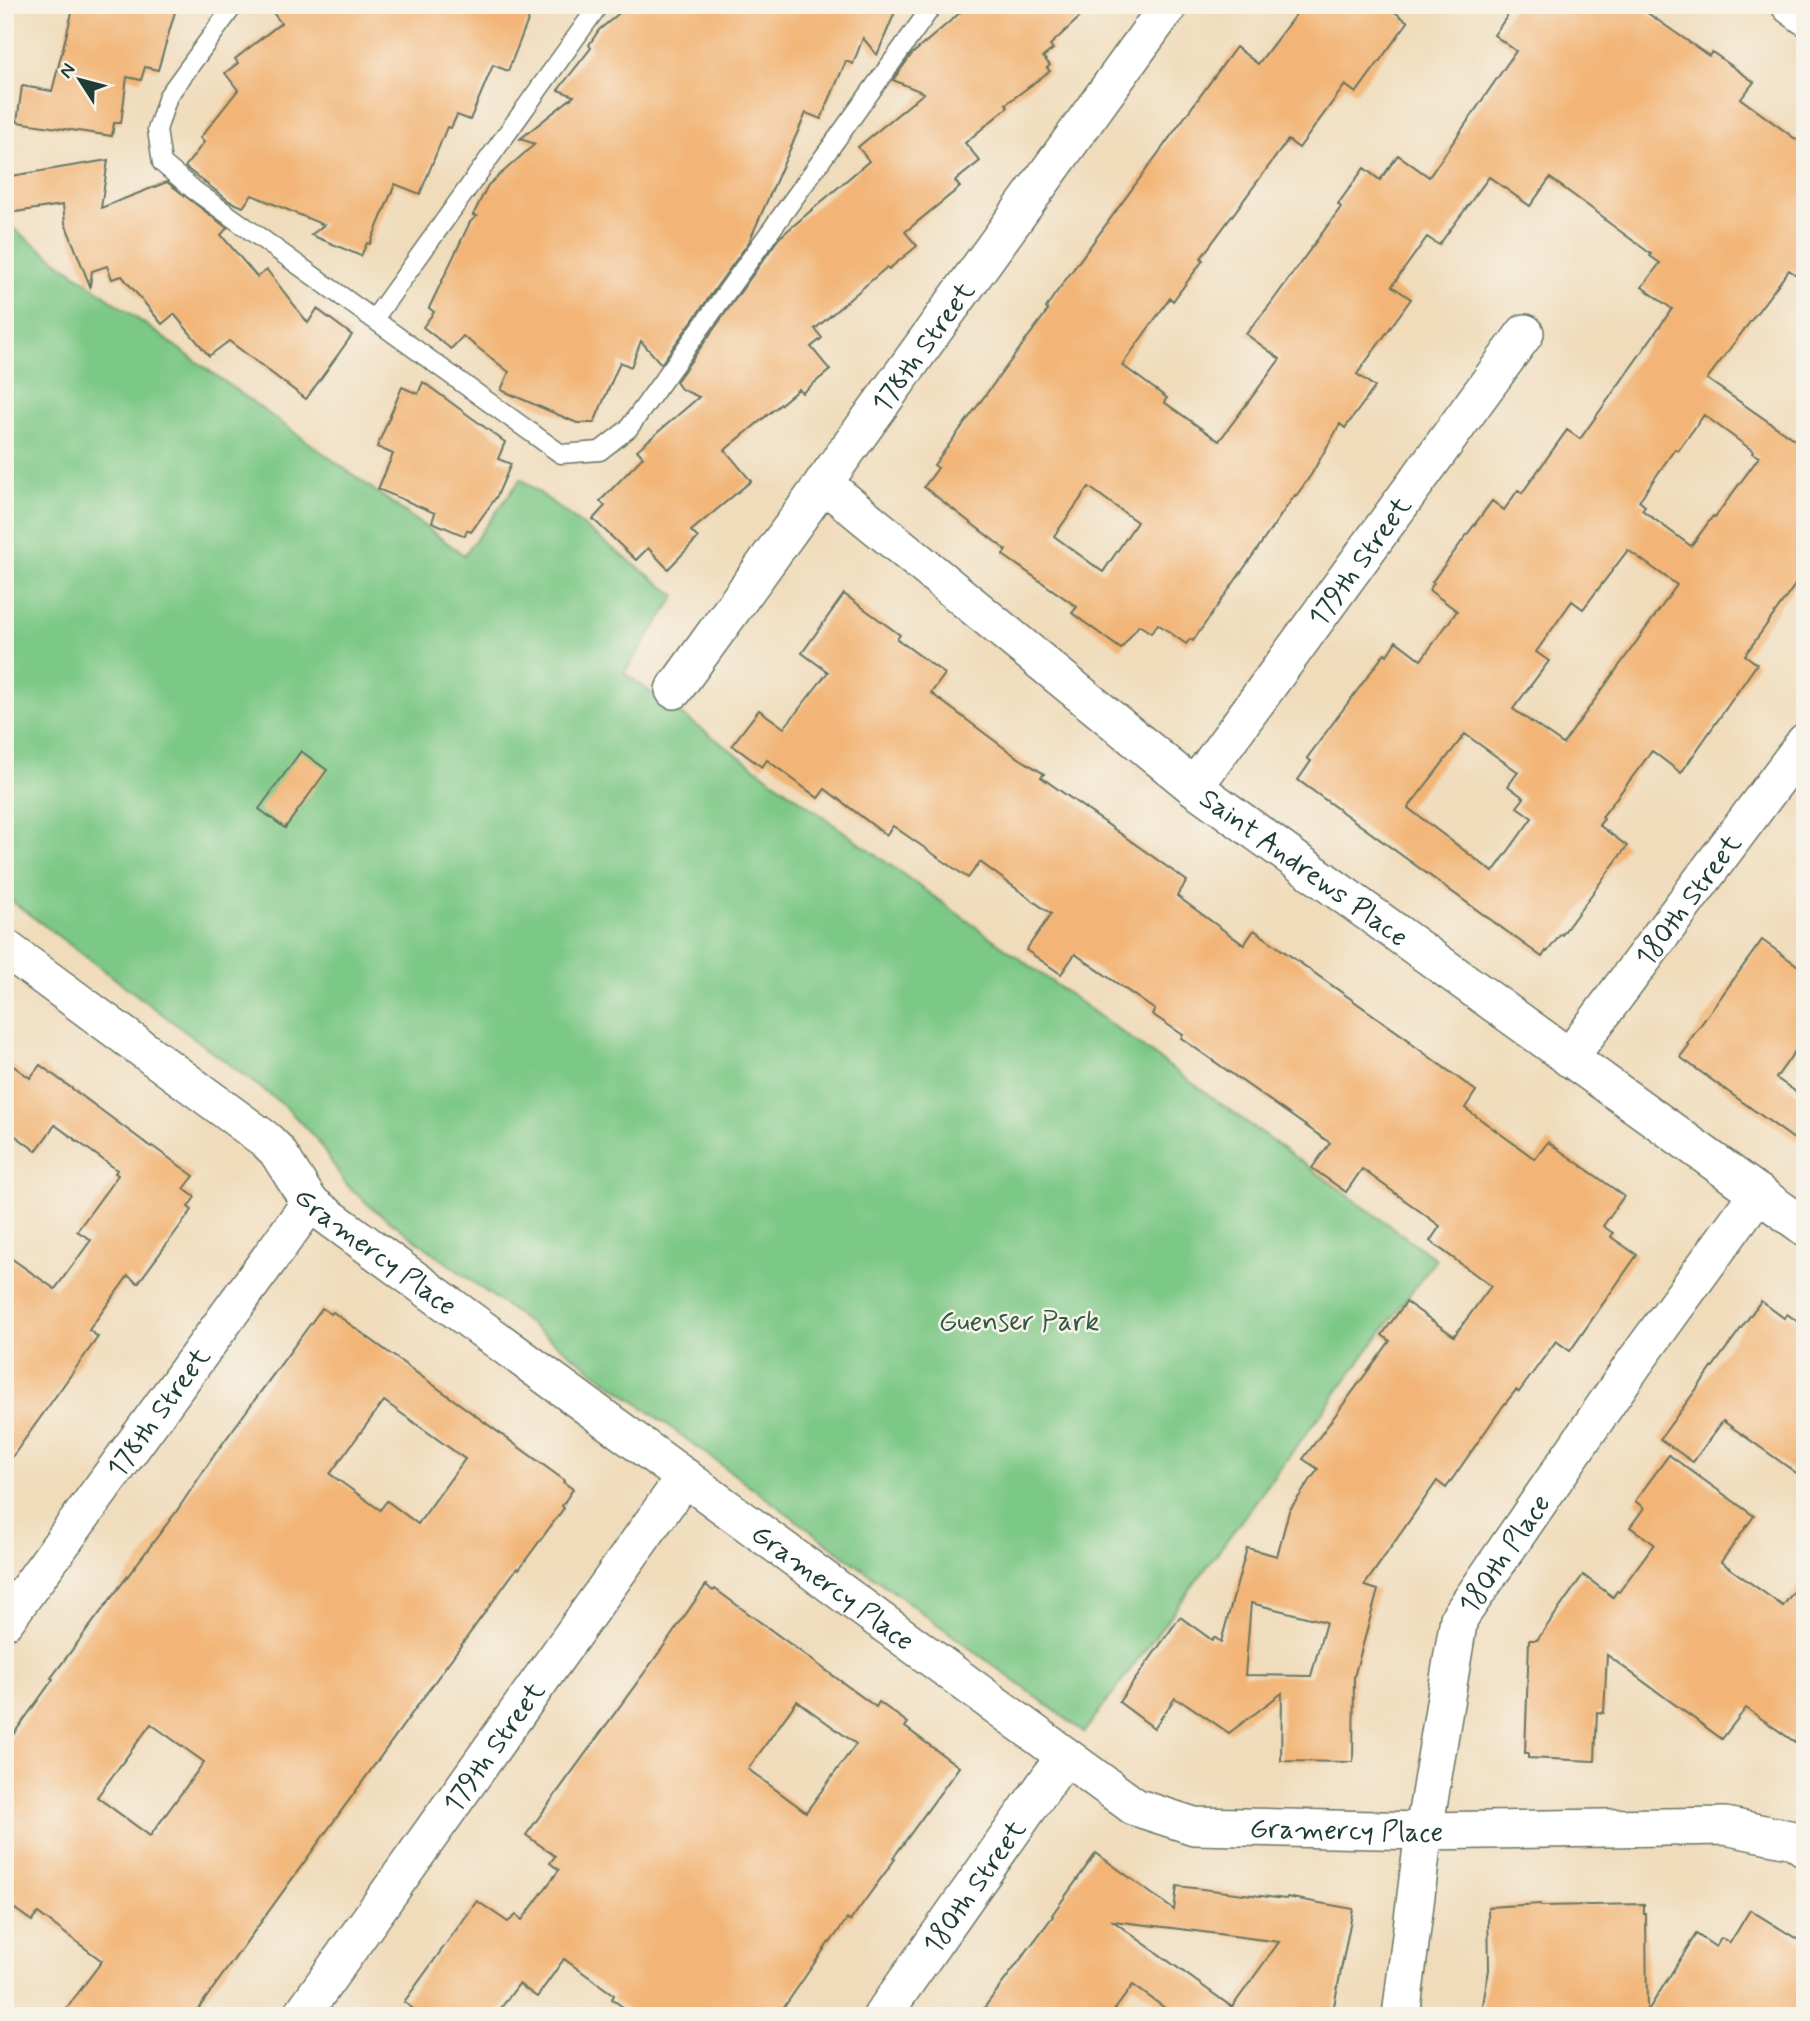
<svg xmlns="http://www.w3.org/2000/svg" width="1810" height="2021" viewBox="0 0 1810 2021" font-family="Mynerve,sans-serif">
  <style>
    .green { fill: #7cc886; stroke: #4e825d; stroke-width: 2 }
    .building { fill: #f2b577; fill-rule: evenodd }
    .lines { fill: none; stroke-linecap: round; stroke-linejoin: round }
    .service-casing { stroke: #687563; stroke-width: 21 }
    .minor-casing { stroke: #687563; stroke-width: 40 }
    .service { stroke: #fff; stroke-width: 18 }
    .minor { stroke: #fff; stroke-width: 37 }
    .labels { text-anchor: middle; stroke-width: 5; stroke-linejoin: round; paint-order: stroke }
    .street-label { font-size: 28px; fill: #1f3d34; stroke: #f7f3e8 }
    .park-label { font-size: 28px; fill: #325944; stroke: #f7f3e8 }
  </style>
  <rect width="100%" height="100%" fill="#f7f3e8"/>
  <filter id="ink" filterUnits="userSpaceOnUse"><feTurbulence type="fractalNoise" baseFrequency=".0143" numOctaves="2"/><feDisplacementMap in="SourceGraphic" scale="14" xChannelSelector="R" yChannelSelector="G"/><feConvolveMatrix kernelMatrix="1 2 1 2 8 2 1 2 1" color-interpolation-filters="sRGB"/></filter>
  <filter id="wash" filterUnits="userSpaceOnUse"><feTurbulence type="fractalNoise" baseFrequency=".00686" numOctaves="4" result="noise"/><feDisplacementMap in="SourceGraphic" scale="28" xChannelSelector="R" yChannelSelector="G"/><feGaussianBlur stdDeviation="1.57" result="paint"/><feColorMatrix in="noise" values="0 0 0 0 0 0 0 0 0 0 0 0 0 0 0 0 0 1.4 0 .05"/><feComposite in="paint" operator="in"/></filter>
  <g filter="url(#wash)">
    <rect width="100%" height="100%" fill="#f0dcbb"/>
    <path class="green" d="M5 223 464 555 521 479 676 596 624 673 1436 1259 1084 1732 371 1207 346 1184 317 1140 286 1107 5 896Z"/>
    <g id="blocks">
      <g class="building">
        <path d="M74 5H177L158 70 145 67 141 80 127 77 121 123H114L112 136 17 122 22 86 52 91Z"/>
        <path d="M267 5H534L508 71 493 65 470 120 457 115 451 128 447 127 420 194 395 184 370 244 367 243 361 256 311 235 324 225 252 195 243 207 229 201 185 167 204 142 200 138 238 90 225 73 238 63 235 59 281 23Z"/>
        <path d="M629 5H898L877 55 863 38 853 64 846 61 821 119 806 113 749 242 661 364 641 341 631 367 620 362 594 423H577L501 390 509 372 463 336 451 349 423 327 434 312 429 308 470 222 477 216 473 215 488 185 535 144 520 139 574 96 558 90 591 48 589 45 599 30Z"/>
        <path d="M969 5H1093L1050 45 1053 49 1043 57 1050 65 1047 68 1050 71 1006 104 1008 107 965 143 980 161 955 181 960 187 905 232 917 246 889 269 887 267 815 329 822 338 811 347 830 370 802 393 799 389 725 450 751 481 691 531 698 538 668 569 648 548 636 560 593 519 605 506 600 501 643 457 637 450 699 397 681 389 676 382 779 238 869 161 858 147 924 93 893 80 912 54Z"/>
        <path d="M1303 5H1385L1408 22 1356 93 1345 85 1299 148 1288 140 1201 258 1203 260 1173 301 1170 298 1122 365 1167 398 1164 402 1219 441 1280 359 1246 334 1269 306 1341 207 1338 204 1364 168 1380 180 1398 155 1429 177 1516 51 1494 35 1515 5H1636L1709 56 1712 52 1754 82 1741 99 1805 146V281L1789 270 1707 379 1805 447V571L1745 655 1757 664 1681 773 1652 751 1602 817 1604 819 1599 825 1627 846 1562 935 1561 934 1547 952 1546 951 1542 957 1298 780 1311 761 1307 758 1385 653 1387 655 1396 641 1421 660 1457 611 1429 590 1434 583 1432 582 1492 501 1504 510 1518 490 1522 493 1567 430 1580 439 1672 309 1642 287 1660 263 1650 256 1651 254 1605 220 1606 219 1550 178 1530 206 1489 177 1439 245 1427 237 1392 286 1411 299 1357 374 1375 387 1345 428 1340 424 1311 475 1296 496 1295 495 1193 641 1190 639 1186 644 1158 624 1151 633 1139 625 1121 649 1072 613 1077 607 1003 555 1006 550 924 487 938 468 934 465 1048 310 1046 308 1053 297 1236 47 1258 64ZM1704 415 1753 451 1752 453 1759 457 1715 517 1713 516 1691 546 1642 510 1645 506 1639 501 1675 449 1678 451ZM1089 487 1137 522 1103 572 1054 536ZM1628 550 1677 585 1563 744 1513 709 1549 661 1536 652 1572 601 1583 609ZM1465 734 1518 772 1508 786 1524 798 1517 807 1532 818 1493 872 1408 808Z"/>
        <path d="M108 160 101 208 167 182 227 228 221 235 257 277 267 270 308 323 317 309 352 335 306 399 229 341 209 356 174 314 162 324 122 276 112 279 107 266 92 271 90 286 65 223 63 205 8 213 5 193V177Z"/>
        <path d="M423 382 505 442 498 459 511 464 497 496 471 532 467 530 465 536 432 522 435 513 378 489 393 454 377 447 402 387 418 394Z"/>
        <path d="M844 594 900 635 897 639 945 674 931 693 1011 753 1044 774 1041 777 1187 881 1177 896 1244 945 1254 930 1410 1041 1409 1042 1476 1091 1465 1108 1535 1159 1548 1142 1624 1196 1603 1226 1613 1233 1611 1237 1637 1255 1570 1351 1556 1341 1519 1392 1516 1390 1503 1406 1446 1488 1437 1481 1364 1586 1378 1590 1354 1677 1353 1762 1281 1761 1282 1693 1229 1733 1185 1703 1181 1702 1175 1698 1154 1728 1119 1702 1180 1617 1212 1640 1214 1637 1221 1642 1247 1548 1277 1556 1289 1511 1318 1469 1303 1459 1390 1341 1382 1335 1406 1302 1454 1336 1491 1286 1430 1241 1440 1226 1362 1169 1346 1192 1312 1168 1330 1143 1181 1038 1183 1035 1152 1014 1155 1010 1075 954 1061 974 1026 950 1051 914 980 862 968 878 893 826 886 835 825 789 818 798 767 760 762 767 732 745 759 710 784 728 828 672 802 653ZM1251 1603 1326 1622 1311 1676 1245 1675Z"/>
        <path d="M301 751 327 770 285 828 259 809Z"/>
        <path d="M1762 940 1805 971V1037L1776 1078 1805 1098V1147L1680 1057 1689 1045 1687 1044Z"/>
        <path d="M5 1060 30 1078 40 1065 151 1147 152 1146 194 1176 184 1189 195 1197 188 1207 192 1210 138 1283 128 1276 89 1330 98 1337 5 1467V1254L55 1289 91 1240 77 1231 118 1175 115 1173 117 1170 55 1125 36 1151 5 1128Z"/>
        <path d="M1761 1301 1784 1318 1787 1314 1805 1327V1479L1723 1421 1693 1462 1660 1439Z"/>
        <path d="M322 1308 331 1314 333 1312 564 1480 563 1482 573 1489 562 1506 564 1508 519 1569 517 1568 193 2016H61L102 1961 38 1913 32 1921 5 1902V1746L53 1679 51 1678 176 1512 215 1454ZM384 1401 465 1459 418 1524 387 1501 380 1510 330 1474ZM151 1724 204 1762 150 1836 97 1797Z"/>
        <path d="M1669 1455 1754 1516 1721 1562 1783 1606 1805 1576V1749L1746 1708 1722 1739 1607 1655 1604 1713 1597 1712 1595 1761 1528 1758V1753H1525L1529 1640H1537L1583 1575 1613 1597 1617 1591 1619 1592 1654 1544 1630 1527 1644 1508 1635 1501Z"/>
        <path d="M706 1585 713 1591 715 1589 876 1707 879 1702 908 1723 905 1727 959 1767 893 1858 895 1859 850 1921 847 1919 830 1943 829 1942 778 2016H635L612 1999 614 1995 564 1959 537 1997 519 1984 495 2016H423L404 2002 477 1901 508 1922 516 1915 522 1920 559 1870 550 1863 555 1856 526 1835 666 1643ZM797 1701 856 1744 806 1812 748 1769Z"/>
        <path d="M1096 1853 1174 1910 1177 1886 1286 1899 1287 1897 1353 1909 1332 2016H1176L1133 1985 1110 2016H978L1053 1916 1052 1915ZM1113 1921 1172 1928 1279 1942 1232 2007Z"/>
        <path d="M1540 1904 1541 1906 1644 1904V1914H1646L1647 2012 1696 1934 1716 1947 1721 1938 1730 1943 1750 1910 1805 1944V2016H1481L1489 1970 1488 1907Z"/>
      </g>
    </g>
  </g>
  <g filter="url(#ink)">
    <use href="#blocks" fill-opacity="0" stroke="#687563" stroke-width="2"/>
    <g class="lines">
      <g class="service-casing">
        <g id="service">
          <path d="M234 5 168 96 157 130 162 163 194 190 561 454 600 451 628 429 933 5"/>
          <path d="M374 319 599 5"/>
        </g>
      </g>
      <g class="minor-casing">
        <g id="minor">
          <path d="M1790 5 1805 16"/>
          <path id="s1" d="M823 483 1194 787 1805 1227"/>
          <path id="s2" d="M674 690 1169 5"/>
          <path id="s3" d="M1194 787 1525 333"/>
          <path id="s4" d="M5 948 266 1140 277 1151 310 1203 1135 1807 1194 1826 1424 1831 1725 1826 1794 1840 1805 1848"/>
          <path id="s5" d="M1569 1058 1805 742"/>
          <path id="s6" d="M5 1621 310 1203"/>
          <path id="s7" d="M301 2016 685 1477"/>
          <path id="s8" d="M882 2016 1065 1756"/>
          <path id="s9" d="M1401 2016 1424 1831 1459 1618 1635 1362 1758 1193"/>
        </g>
      </g>
      <use href="#service" class="service"/>
      <use href="#minor" class="minor"/>
    </g>
  </g>
  <g class="labels">
    <g class="street-label">
      <text dy="10" stroke="none"><textPath href="#s2" startOffset="424">178th Street</textPath></text>
      <text dy="10" stroke="none"><textPath href="#s3" startOffset="280">179th Street</textPath></text>
      <text dy="10" stroke="none"><textPath href="#s1" startOffset="616">Saint Andrews Place</textPath></text>
      <text dy="10" stroke="none"><textPath href="#s5" startOffset="198">180th Street</textPath></text>
      <text dy="10" stroke="none"><textPath href="#s4" startOffset="483">Gramercy Place</textPath></text>
      <text dy="10" stroke="none"><textPath href="#s6" startOffset="259">178th Street</textPath></text>
      <text dy="10" stroke="none"><textPath href="#s9" startOffset="481">180th Place</textPath></text>
      <text dy="10" stroke="none"><textPath href="#s4" startOffset="1050">Gramercy Place</textPath></text>
      <text dy="10" stroke="none"><textPath href="#s7" startOffset="331">179th Street</textPath></text>
      <text dy="10" stroke="none"><textPath href="#s4" startOffset="1638">Gramercy Place</textPath></text>
      <text dy="10" stroke="none"><textPath href="#s8" startOffset="159">180th Street</textPath></text>
    </g>
    <g class="park-label">
      <text x="1019" y="1330">Guenser Park</text>
    </g>
  </g>
  <rect width="1810" height="2021" fill="none" stroke="#f7f3e8" stroke-width="28"/>
  <g transform="translate(80 80) rotate(306)" stroke="#f7f3e8" stroke-width="5" paint-order="stroke">
  <path d="M0-5L12 26L0 18L-12 26Z" fill="#1f3d34"/>
  <text y="-10" font-size="19" font-weight="bold" text-anchor="middle" fill="#1f3d34">N</text>
  </g>
</svg>
